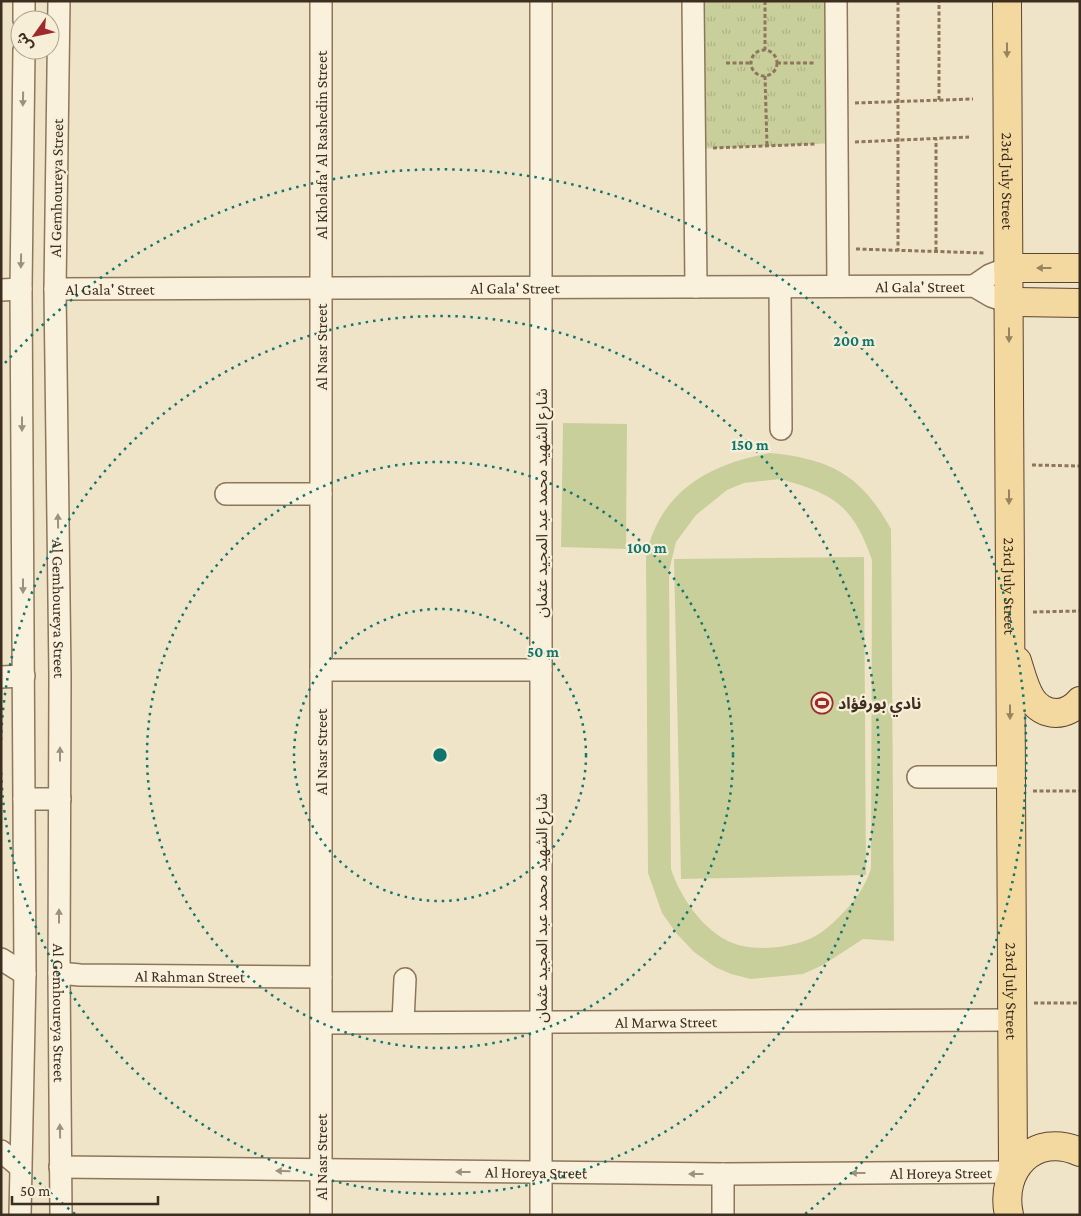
<svg xmlns="http://www.w3.org/2000/svg" width="1081" height="1216" viewBox="0 0 1081 1216" font-family="'Crimson Pro','Noto Sans Arabic',serif">
  <style>
    .grass { fill: url(#grass-tufts) }
    .pitch { fill: #c9cf9b; fill-rule: evenodd }
    .lines { fill: none; stroke-linecap: round; stroke-linejoin: round }
    .minor-casing { stroke: #8d765c; stroke-width: 24 }
    .major-casing { stroke: #5b4430; stroke-width: 30 }
    .path { stroke: #8d765c; stroke-width: 3; stroke-dasharray: 4 2.5; stroke-linecap: butt }
    .minor { stroke: #faf1dc; stroke-width: 21 }
    .major { stroke: #f3d9a0; stroke-width: 28 }
    .oneway { fill: #988460 }
    .oneway2 { fill: #9c907e }
    .ring { fill: none; stroke: #0f766e; stroke-width: 2.5; stroke-dasharray: 2.5 5 }
    .labels { text-anchor: middle; stroke-width: 4.5; stroke-linejoin: round; paint-order: stroke }
    .street-label { font-size: 16px; fill: #3d2e20; stroke: #f7eed8 }
    .poi-label { font-size: 16px; font-weight: bold; fill: #3d2e20; stroke: #f7eed8; text-anchor: start }
    .centre { fill: #0f766e; stroke: #f7eed8; stroke-width: 2.5 }
    .ring-label { font-size: 15px; text-anchor: middle; font-weight: bold; fill: #0f766e; stroke: #f7eed8; stroke-width: 4.5; stroke-linejoin: round; paint-order: stroke }
  </style>
  <defs>
    <pattern id="grass-tufts" width="24" height="20" patternUnits="userSpaceOnUse" patternTransform="scale(1.25)"><rect width="24" height="20" fill="#c9cf9b"/><path d="M3 7l-1-3M5 7V3M7 7l1-3M15 17l-1-3M17 17v-4M19 17l1-3" fill="none" stroke="#aeb285"/></pattern>
  </defs>
  <rect width="100%" height="100%" fill="#f0e4c8"/>
  <path class="grass" d="M693 1H836L837 143 695 149Z"/>
  <g class="pitch">
    <path d="M563 423 627 424 626 549 561 547Z"/>
    <path d="M770 453C831 459 861 475 891 529L894 941 863 939 823 965 803 974 751 979 731 974 715 967 694 952 677 934 662 913 648 873 646 556C660 491 709 464 770 453ZM780 479C834 494 853 505 872 560L871 868C866 886 854 902 841 915 831 925 820 935 807 940 784 949 748 952 726 940 700 926 680 896 671 869L669 571 676 542 696 515 727 490 744 483Z"/>
    <path d="M864 557 866 875 681 879 674 559Z"/>
  </g>
  <g class="lines">
    <g class="minor-casing">
      <g id="minor">
        <path id="s1" d="M59 1 55 289 60 676 59 973 61 1215"/>
        <path d="M321 1V1215"/>
        <path d="M541 1V1215"/>
        <path d="M693 1 696 287"/>
        <path d="M836 1 838 286"/>
        <path d="M24 20V1"/>
        <path d="M974 286 990 275 1008 268"/>
        <path d="M780 287 781 429"/>
        <path id="s2" d="M55 289 974 286 991 296 1009 302"/>
        <path d="M1 290 21 289"/>
        <path d="M226 494H321"/>
        <path d="M321 670H541"/>
        <path d="M1 677 24 676"/>
        <path d="M918 777H1010"/>
        <path d="M24 799H60"/>
        <path d="M1 959 25 974"/>
        <path id="s3" d="M59 973 80 975 321 977"/>
        <path d="M403 1022 405 979"/>
        <path id="s4" d="M321 1023 1011 1020"/>
        <path d="M1 1151 19 1166"/>
        <path id="s5" d="M60 1167 723 1174 1012 1172"/>
        <path d="M723 1174V1215"/>
        <path d="M20 1215 25 974 21 289 24 50"/>
      </g>
    </g>
    <g class="major-casing">
      <g id="major">
        <path id="s6" d="M1007 1 1013 1171"/>
        <path d="M1008 268H1080"/>
        <path d="M1009 302 1080 303"/>
        <path d="M1017 661C1024 683 1029 712 1056 713 1065 713 1074 708 1080 701"/>
        <path d="M1009 1215C999 1170 1034 1131 1080 1152"/>
      </g>
    </g>
    <g class="path">
      <path d="M765 1V50"/>
      <path d="M898 1V251"/>
      <circle cx="764" cy="63" r="13"/>
      <path d="M726 63H751"/>
      <path d="M777 63H816"/>
      <path d="M765 76 767 146"/>
      <path d="M939 100V1"/>
      <path d="M855 103 973 99"/>
      <path d="M855 142 969 137"/>
      <path d="M713 148 817 144"/>
      <path d="M856 249 985 253"/>
      <path d="M936 251V139"/>
      <path d="M1032 465 1080 466"/>
      <path d="M1033 612 1080 611"/>
      <path d="M1033 791H1080"/>
      <path d="M1034 1003H1080"/>
    </g>
    <use href="#minor" class="minor"/>
    <use href="#major" class="major"/>
  </g>
  <defs><path id="oneway-solid" d="M-6-.8H1V-3.2L6.5 0L1 3.2V.8H-6Z" transform="scale(1.25)"/></defs>
  <g class="oneway">
    <use href="#oneway-solid" transform="translate(1007 50) rotate(90)"/>
    <use href="#oneway-solid" transform="translate(1044 268) rotate(180)"/>
    <use href="#oneway-solid" transform="translate(1009 335) rotate(90)"/>
    <use href="#oneway-solid" transform="translate(1009 497) rotate(90)"/>
    <use href="#oneway-solid" transform="translate(1010 712) rotate(90)"/>
  </g>
  <g class="oneway2">
    <use href="#oneway-solid" transform="translate(23 99) rotate(91)"/>
    <use href="#oneway-solid" transform="translate(21 261) rotate(91)"/>
    <use href="#oneway-solid" transform="translate(22 424) rotate(90)"/>
    <use href="#oneway-solid" transform="translate(58 521) rotate(-91)"/>
    <use href="#oneway-solid" transform="translate(23 586) rotate(90)"/>
    <use href="#oneway-solid" transform="translate(60 754) rotate(-90)"/>
    <use href="#oneway-solid" transform="translate(59 916) rotate(-90)"/>
    <use href="#oneway-solid" transform="translate(60 1131) rotate(-91)"/>
    <use href="#oneway-solid" transform="translate(283 1171) rotate(-179)"/>
    <use href="#oneway-solid" transform="translate(463 1172) rotate(-180)"/>
    <use href="#oneway-solid" transform="translate(858 1173) rotate(180)"/>
    <use href="#oneway-solid" transform="translate(696 1174) rotate(-180)"/>
  </g>
  <g class="ring">
    <circle cx="440" cy="755" r="146"/>
    <circle cx="440" cy="755" r="293"/>
    <path d="M1 740A439 439 0 1 1 1 770"/>
    <path d="M75 1214A586 586 0 0 1 5 1147M5 363A586 586 0 1 1 805 1214"/>
  </g>
  <defs>
    <g id="stadium-ring" transform="scale(1.125)"><circle r="9.5" fill="#f7eed8" stroke="#9e2a2b" stroke-width="1.5"/><path d="M0-5a6.5 5 0 1 0 0 10a6.5 5 0 1 0 0-10ZM-3.5-1.8h7v3.6h-7Z" fill="#9e2a2b"/></g>
  </defs>
  <g fill-rule="evenodd">
    <use href="#stadium-ring" x="822" y="703"/>
  </g>
  <g class="labels">
    <g class="street-label">
      <text transform="translate(321 145) rotate(-90)" y="6">Al Kholafa' Al Rashedin Street</text>
      <text dy="6" stroke="none"><textPath href="#s6" startOffset="180">23rd July Street</textPath></text>
      <text transform="translate(56 188) rotate(-89)" y="6">Al Gemhoureya Street</text>
      <text dy="6" stroke="none"><textPath href="#s2" startOffset="865">Al Gala' Street</textPath></text>
      <text dy="6" stroke="none"><textPath href="#s2" startOffset="460">Al Gala' Street</textPath></text>
      <text dy="6" stroke="none"><textPath href="#s2" startOffset="55">Al Gala' Street</textPath></text>
      <text transform="translate(321 347) rotate(-90)" y="6">Al Nasr Street</text>
      <text transform="translate(541 503) rotate(-90)" y="6">شارع الشهيد محمد عبد المجيد عثمان</text>
      <text dy="6" stroke="none"><textPath href="#s6" startOffset="585">23rd July Street</textPath></text>
      <text dy="6" stroke="none"><textPath href="#s1" startOffset="608">Al Gemhoureya Street</textPath></text>
      <text transform="translate(321 752) rotate(-90)" y="6">Al Nasr Street</text>
      <text transform="translate(541 908) rotate(-90)" y="6">شارع الشهيد محمد عبد المجيد عثمان</text>
      <text dy="6" stroke="none"><textPath href="#s3" startOffset="131">Al Rahman Street</textPath></text>
      <text dy="6" stroke="none"><textPath href="#s6" startOffset="990">23rd July Street</textPath></text>
      <text dy="6" stroke="none"><textPath href="#s1" startOffset="1012">Al Gemhoureya Street</textPath></text>
      <text dy="6" stroke="none"><textPath href="#s4" startOffset="345">Al Marwa Street</textPath></text>
      <text transform="translate(321 1157) rotate(-90)" y="6">Al Nasr Street</text>
      <text dy="6" stroke="none"><textPath href="#s5" startOffset="476">Al Horeya Street</textPath></text>
      <text dy="6" stroke="none"><textPath href="#s5" startOffset="881">Al Horeya Street</textPath></text>
    </g>
    <g class="poi-label">
      <text x="838" y="709">نادي بورفؤاد</text>
    </g>
  </g>
  <circle cx="440" cy="755" r="8" class="centre"/>
  <g class="ring-label">
    <text x="854" y="346">200 m</text>
    <text x="750" y="450">150 m</text>
    <text x="647" y="553">100 m</text>
    <text x="543" y="657">50 m</text>
  </g>
  <rect width="1081" height="1216" fill="none" stroke="#3d2e20" stroke-width="5"/>
  <g transform="translate(35 35) rotate(237)"><circle r="24" fill="#f7eed8" stroke="#ada18e"/>
  <path d="M0-4L9 19L0 12L-9 19Z" fill="#9e2a2b"/>
  <text y="-8" font-size="14" font-weight="bold" text-anchor="middle" fill="#3d2e20">ش</text>
  </g>
  <path d="M12 1196v8h146v-8" fill="none" stroke="#3d2e20" stroke-width="2.5"/>
  <text x="20" y="1196" font-size="15" fill="#3d2e20" stroke="#f7eed8" stroke-width="4" paint-order="stroke">50 m</text>
</svg>
